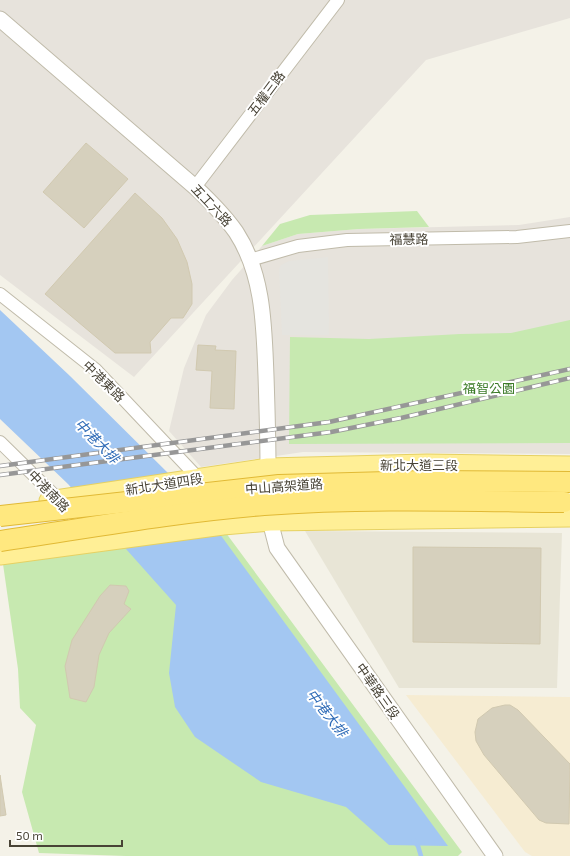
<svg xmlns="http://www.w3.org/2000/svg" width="570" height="856" viewBox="0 0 570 856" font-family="'Exo 2','Noto Sans TC',sans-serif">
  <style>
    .residential { fill: #e8e5d6 }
    .commercial { fill: #f6ecd2 }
    .industrial { fill: #e7e3dc }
    .green { fill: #c7e9b0 }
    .parking { fill: #e5e4df }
    .water { fill: #a3c7f2 }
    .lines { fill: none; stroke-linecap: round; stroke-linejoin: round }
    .stream { stroke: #a3c7f2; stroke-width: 4.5 }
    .building { fill: #d6d0bd; stroke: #d1c9b0 }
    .minor-casing { stroke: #c0bbaa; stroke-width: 14 }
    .tertiary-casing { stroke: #c0bbaa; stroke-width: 17 }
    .primary-casing { stroke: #e6d163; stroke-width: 21 }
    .minor { stroke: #fff; stroke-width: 12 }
    .tertiary { stroke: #fff; stroke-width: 15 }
    .primary { stroke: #ffef96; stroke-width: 19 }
    .rail-casing { stroke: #979797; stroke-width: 4.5 }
    .rail { stroke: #fff; stroke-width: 3; stroke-dasharray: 9; stroke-linecap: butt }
    .trunk-bridge-casing { stroke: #e1b935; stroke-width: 22; stroke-linecap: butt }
    .trunk-bridge { stroke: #ffe87f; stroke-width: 20 }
    .labels { text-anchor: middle; stroke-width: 4; stroke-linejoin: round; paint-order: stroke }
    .street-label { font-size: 13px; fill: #484336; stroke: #fff }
    .park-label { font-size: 13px; fill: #3c7b28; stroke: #fff }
    .water-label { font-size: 14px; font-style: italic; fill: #2c69b6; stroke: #fff }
  </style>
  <rect width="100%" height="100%" fill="#f4f2e8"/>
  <path class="residential" d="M305 531 562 533 557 688H399Z"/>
  <path class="commercial" d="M406 695 570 697V856H532L525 852Z"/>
  <g class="industrial">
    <path d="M0 0H570V18L426 60 134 377 0 275Z"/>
    <path d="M570 217V454L303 452 201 467 169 431 184 368 206 315 232 280 262 246 298 234 359 229 519 225Z"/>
  </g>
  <g class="green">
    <path d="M417 211 429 227 359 229 298 234 262 246 280 224 310 215Z"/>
    <path d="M570 320V443L289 444 290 337 369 339 460 334 511 333Z"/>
    <path d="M223 529 462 852 458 856H126L39 853 22 792 36 725 20 708 18 669 3 564Z"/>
  </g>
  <path class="parking" d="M328 257 329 335H282L279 269 281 265 289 261Z"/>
  <path class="water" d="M0 310 70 376 169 474 222 537 448 846 389 845 346 807 261 782 195 737 175 707 169 673 176 605 68 484 0 419Z"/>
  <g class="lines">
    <path class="stream" d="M414 841 418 846 421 856"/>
  </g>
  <g class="building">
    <path d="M86 143 128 179 84 228 43 192Z"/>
    <path d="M135 193 162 218 177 239 187 262 192 284V304L183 318H171L150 342 151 353H115L45 294Z"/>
    <path d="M198 345 216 346 215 350 236 351 234 409 210 408 212 371 196 370Z"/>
    <path d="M413 547 541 548 540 644 413 642Z"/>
    <path d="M110 585 126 586 129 591 124 604 131 609 109 633 99 655 94 687 86 702 70 698 65 666 72 640 100 596Z"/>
    <path d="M505 705H510L518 710 570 764 569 824 546 823 539 820 484 755 476 741 475 732 478 719 492 708Z"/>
    <path d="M0 775 6 815 0 816Z"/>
  </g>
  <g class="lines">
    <g class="minor-casing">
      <g id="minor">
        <path d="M195 187 338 0"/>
        <path d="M250 260 298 246 347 240 517 237 570 231"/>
        <path d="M0 294 96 370 199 479"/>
        <path d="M0 442 59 500 85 530"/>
      </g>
    </g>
    <g class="tertiary-casing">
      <g id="tertiary">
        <path d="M0 19 195 187C210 201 224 215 236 232 264 275 264 327 266 376 267 407 268 437 268 468"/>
        <path d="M270 521 277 548 495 856"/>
      </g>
    </g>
    <g class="primary-casing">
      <g id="primary">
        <path d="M49 501 268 468 427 464 570 466"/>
        <path d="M0 555 223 525 270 521 570 517"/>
      </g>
    </g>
    <use href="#minor" class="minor"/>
    <use href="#tertiary" class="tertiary"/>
    <use href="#primary" class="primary"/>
    <g class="rail-casing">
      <g id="rail">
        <path d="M0 466 329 422 570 369"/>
        <path d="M0 475 331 432 401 418 570 378"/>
      </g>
    </g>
    <use href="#rail" class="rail"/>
    <g class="trunk-bridge-casing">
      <g id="trunk-bridge">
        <path d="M0 516 279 485 424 481 570 482"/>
        <path d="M0 541C88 528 176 512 264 505 364 498 464 501 564 502"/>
      </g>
    </g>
    <use href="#trunk-bridge" class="trunk-bridge"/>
  </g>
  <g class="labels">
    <g class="street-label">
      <text transform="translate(266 93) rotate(-53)" y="5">五權三路</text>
      <text transform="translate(212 205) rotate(47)" y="5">五工六路</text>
      <text transform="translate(409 239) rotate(-1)" y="5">福慧路</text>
      <text transform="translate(104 381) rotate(44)" y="5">中港東路</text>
      <text x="419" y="470">新北大道三段</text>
      <text transform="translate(164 484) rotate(-9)" y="5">新北大道四段</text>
      <text transform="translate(284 486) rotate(-4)" y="5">中山高架道路</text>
      <text transform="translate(49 491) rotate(46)" y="5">中港南路</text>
      <text transform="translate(378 691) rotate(55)" y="5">中華路三段</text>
    </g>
    <g class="park-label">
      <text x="489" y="393">福智公園</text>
    </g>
    <g class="water-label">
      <text transform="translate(97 441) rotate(45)" y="5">中港大排</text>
      <text transform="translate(327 713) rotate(52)" y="5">中港大排</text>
    </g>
  </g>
  <path d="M10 840v6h112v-6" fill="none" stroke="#484336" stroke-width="2"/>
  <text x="16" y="840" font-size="12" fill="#484336" stroke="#ffffff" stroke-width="3" paint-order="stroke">50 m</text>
</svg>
